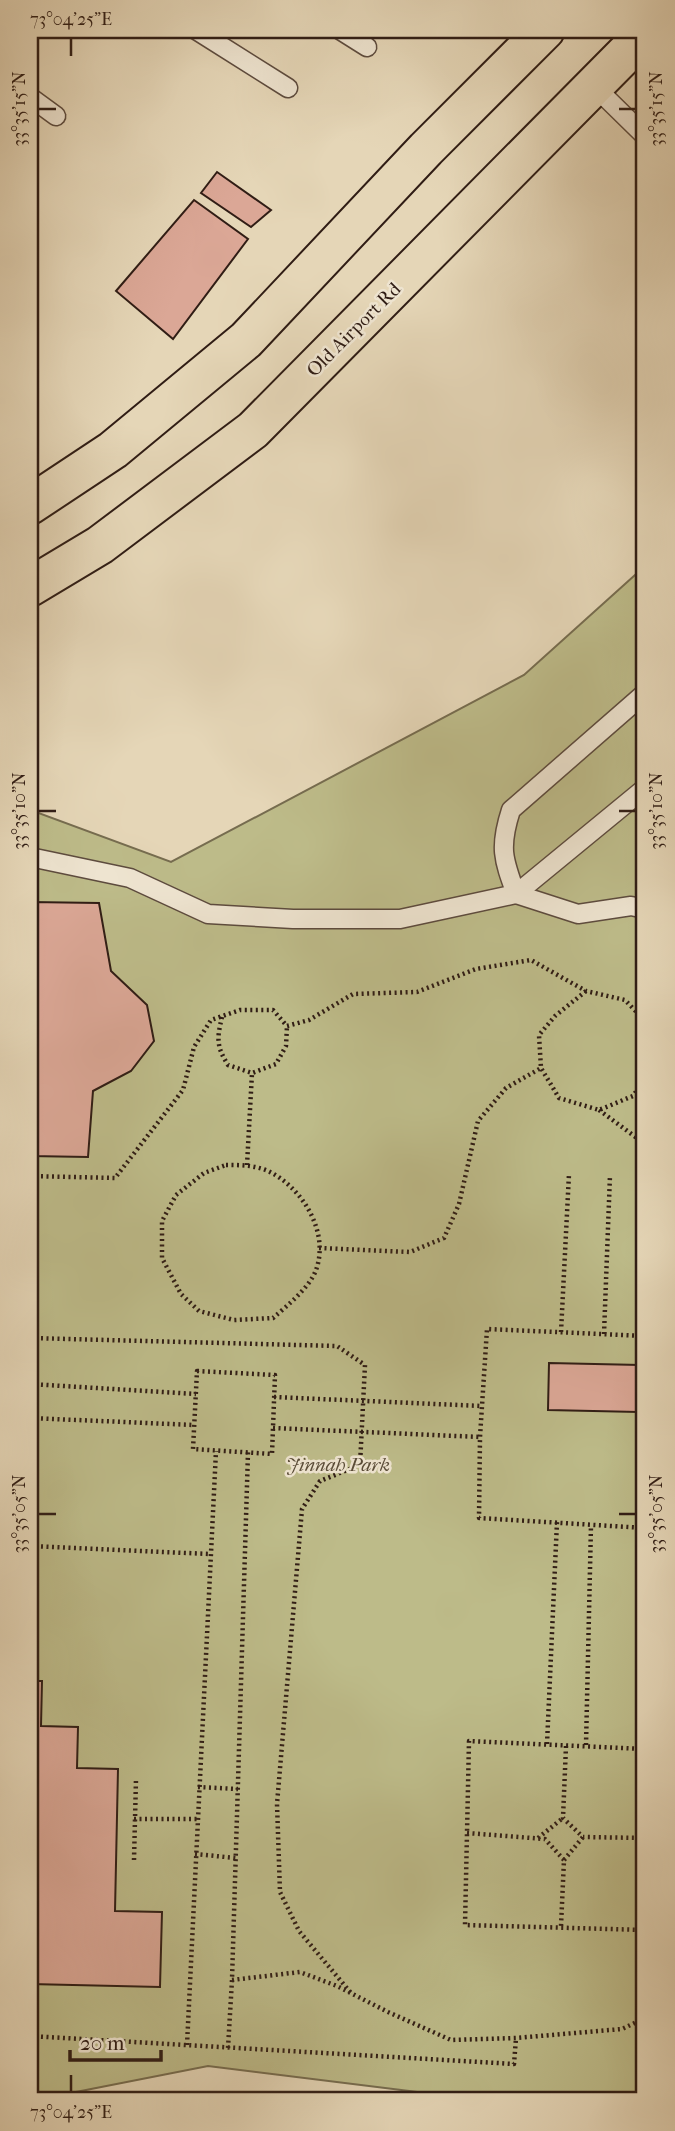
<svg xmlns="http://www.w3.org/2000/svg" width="675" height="2131" viewBox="0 0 675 2131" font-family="'IM FELL French Canon',serif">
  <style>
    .green { fill: #bdbb89; stroke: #766c4f; stroke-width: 2 }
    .building { fill: #dba796; stroke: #301d15; stroke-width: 2 }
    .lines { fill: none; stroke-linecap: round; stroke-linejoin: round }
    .service-casing { stroke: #5d4b3e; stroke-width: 21 }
    .primary-casing { stroke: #301d15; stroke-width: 42 }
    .path { stroke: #301d15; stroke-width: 4.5; stroke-dasharray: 2 3.5; stroke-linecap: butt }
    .service { stroke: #eee4d0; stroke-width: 18 }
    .primary { stroke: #e5d6b7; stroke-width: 38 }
    .ticks { fill: none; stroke: #301d15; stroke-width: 2.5 }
    .labels { text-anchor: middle; stroke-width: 5; stroke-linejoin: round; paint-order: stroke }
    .street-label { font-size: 19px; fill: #301d15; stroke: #eee4d0 }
    .park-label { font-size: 19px; font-style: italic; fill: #5a4c38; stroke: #eee4d0 }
    .neatline { fill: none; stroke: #301d15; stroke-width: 2.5 }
    .ticks-label { font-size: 18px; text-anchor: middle; fill: #301d15 }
  </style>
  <rect width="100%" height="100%" fill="#e5d6b7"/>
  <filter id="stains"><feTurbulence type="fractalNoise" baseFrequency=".00286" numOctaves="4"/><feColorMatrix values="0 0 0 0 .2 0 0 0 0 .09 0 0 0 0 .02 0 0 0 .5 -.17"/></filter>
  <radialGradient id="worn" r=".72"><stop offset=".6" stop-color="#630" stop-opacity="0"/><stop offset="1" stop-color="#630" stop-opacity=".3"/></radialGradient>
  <path class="green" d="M645 566V2101H490L208 2066 30 2101V805L33 811 171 862 524 675Z"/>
  <g class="building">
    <path d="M217 172 271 210 251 227 201 193Z"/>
    <path d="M194 200 248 239 173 339 116 291Z"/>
    <path d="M30 902 99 903 111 971 147 1005 154 1041 131 1071 93 1091 88 1157 30 1156Z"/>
    <path d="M549 1363 640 1365 638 1412 548 1410Z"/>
    <path d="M30 1681H42L41 1726 78 1727 77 1768 118 1769 115 1911 162 1912 160 1987 30 1984Z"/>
  </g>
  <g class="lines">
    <g class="service-casing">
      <g id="service">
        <path d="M196 30 288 88"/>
        <path d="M340 30 367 47"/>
        <path d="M594 86 645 136"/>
        <path d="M30 97 56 116"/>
        <path d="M30 857 130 878 208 914 293 919H400L516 894 645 788"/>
        <path d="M516 894C503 859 499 847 511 810L645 693"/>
        <path d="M516 894 578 914 631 906 645 909"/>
      </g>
    </g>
    <g class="primary-casing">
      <g id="primary">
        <path d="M30 505 113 450 246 340 426 149 545 30"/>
        <path d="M30 587 100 545 253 430 645 34"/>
      </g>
    </g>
    <g class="path">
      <path d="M586 991 555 1016 539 1035 541 1068 559 1098 599 1110 633 1096 645 1078"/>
      <path d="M222 1017C217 1038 216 1046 228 1065L252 1073 276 1064 286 1046 287 1026"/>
      <path d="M599 1110 645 1144"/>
      <path d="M226 1165C240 1165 254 1165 268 1171 302 1187 330 1232 316 1270 310 1287 287 1306 273 1318L234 1320 199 1311 181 1294 162 1258V1221L176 1195 204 1173Z"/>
      <path d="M247 1165 252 1073"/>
      <path d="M30 1176 115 1178 183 1090 194 1047 211 1020 240 1010H273L287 1026 309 1020 353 994 417 992 476 969 531 960 586 991 625 1000 645 1021"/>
      <path d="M319 1248 410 1252 444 1238 459 1204 478 1121 506 1088 541 1068"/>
      <path d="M561 1332 569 1174"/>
      <path d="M604 1334 610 1175"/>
      <path d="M645 1336 487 1329 480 1437 479 1518 645 1528"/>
      <path d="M30 1338 337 1346 365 1365 360 1465 320 1481 302 1509 277 1804 280 1892 299 1931 351 1993"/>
      <path d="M197 1371 275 1375 272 1454 193 1449Z"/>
      <path d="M30 1384 196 1394"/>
      <path d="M274 1397 482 1406"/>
      <path d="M30 1418 194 1425"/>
      <path d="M273 1428 480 1437"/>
      <path d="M30 1546 209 1554"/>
      <path d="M547 1744 557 1522"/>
      <path d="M586 1745 591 1525"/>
      <path d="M566 1746 563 1818 583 1837 645 1838"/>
      <path d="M645 1749 469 1741 465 1925 645 1930"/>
      <path d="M198 1787 238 1789"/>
      <path d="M134 1819H197"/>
      <path d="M467 1833 545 1839 564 1860 561 1926"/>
      <path d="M538 1838 563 1818"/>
      <path d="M195 1854 236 1858"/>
      <path d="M134 1860 136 1779"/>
      <path d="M564 1860 583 1837"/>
      <path d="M232 1980 300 1972 337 1986 388 2012 451 2040 516 2038 622 2029 645 2018"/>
      <path d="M30 2036 514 2064 516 2038"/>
      <path d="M187 2045 216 1451"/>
      <path d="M228 2048 232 1980 248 1452"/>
    </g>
    <use href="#service" class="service"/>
    <use href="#primary" class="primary"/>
  </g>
  <path class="ticks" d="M71 38V56M38 109H56M619 109H636M38 811H56M619 811H636M38 1514H56M619 1514H636M71 2075V2092"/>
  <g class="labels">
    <g class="street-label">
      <text transform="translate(353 329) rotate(-45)" y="7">Old Airport Rd</text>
    </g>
    <g class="park-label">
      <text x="338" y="1471">Jinnah Park</text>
    </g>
  </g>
  <rect width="675" height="2131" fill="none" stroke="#e5d6b7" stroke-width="77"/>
  <path d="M70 2050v10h91v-10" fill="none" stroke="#301d15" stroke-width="3.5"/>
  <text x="80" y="2050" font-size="21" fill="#301d15" stroke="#eee4d0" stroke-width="5" paint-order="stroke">20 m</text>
  <rect x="38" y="38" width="598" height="2054" class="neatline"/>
  <g class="ticks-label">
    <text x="71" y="25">73°04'25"E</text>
    <text transform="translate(19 109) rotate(-90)" y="6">33°35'15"N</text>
    <text transform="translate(656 109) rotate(-90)" y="6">33°35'15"N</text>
    <text transform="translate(19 811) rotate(-90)" y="6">33°35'10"N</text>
    <text transform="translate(656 811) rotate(-90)" y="6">33°35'10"N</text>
    <text transform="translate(19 1514) rotate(-90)" y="6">33°35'05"N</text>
    <text transform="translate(656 1514) rotate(-90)" y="6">33°35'05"N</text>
    <text x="71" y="2118">73°04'25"E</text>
  </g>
  <rect width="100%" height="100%" filter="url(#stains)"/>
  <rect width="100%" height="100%" fill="url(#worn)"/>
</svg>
